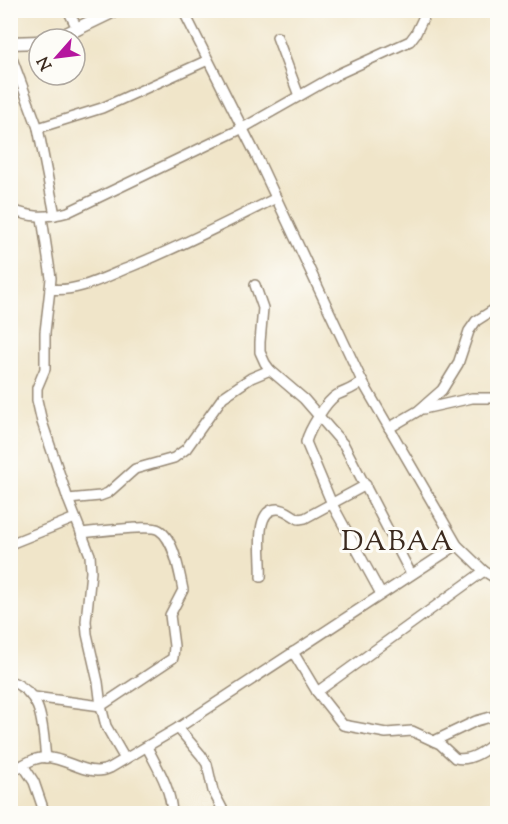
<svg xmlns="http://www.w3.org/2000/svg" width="508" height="824" viewBox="0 0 508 824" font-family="'Sorts Mill Goudy',serif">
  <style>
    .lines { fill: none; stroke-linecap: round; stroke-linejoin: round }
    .minor-casing { stroke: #968874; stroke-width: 12 }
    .tertiary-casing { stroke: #968874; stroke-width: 15 }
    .minor { stroke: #fff; stroke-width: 9 }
    .tertiary { stroke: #fff; stroke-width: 12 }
    .labels { text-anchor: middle; stroke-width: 6; stroke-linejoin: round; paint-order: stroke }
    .quarter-label { font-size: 28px; letter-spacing: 1.5px; fill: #3b2a1e; stroke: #fdfcf7 }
  </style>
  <rect width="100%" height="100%" fill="#fdfcf7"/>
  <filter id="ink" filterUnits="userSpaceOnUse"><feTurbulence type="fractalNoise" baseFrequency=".0167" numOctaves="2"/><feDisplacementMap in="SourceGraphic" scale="12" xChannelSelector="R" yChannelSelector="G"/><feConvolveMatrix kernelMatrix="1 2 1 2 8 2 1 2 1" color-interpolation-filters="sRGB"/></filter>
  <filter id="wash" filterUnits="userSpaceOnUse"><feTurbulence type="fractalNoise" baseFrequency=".008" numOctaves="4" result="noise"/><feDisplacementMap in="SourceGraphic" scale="24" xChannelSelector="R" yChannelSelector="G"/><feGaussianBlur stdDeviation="1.35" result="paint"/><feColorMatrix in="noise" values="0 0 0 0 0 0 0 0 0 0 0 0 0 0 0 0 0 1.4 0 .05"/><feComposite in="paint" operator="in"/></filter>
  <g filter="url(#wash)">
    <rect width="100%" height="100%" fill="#f0e5c9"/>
  </g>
  <g filter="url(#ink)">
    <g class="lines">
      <g class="minor-casing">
        <g id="minor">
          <path d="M68 10 78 30"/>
          <path d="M183 10 256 155 362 381 457 545 484 571 498 580"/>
          <path d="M277 37 299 96"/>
          <path d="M10 53 38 128 55 215"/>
          <path d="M38 128 102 108 208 60"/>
          <path d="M10 209C31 218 46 218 68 212L243 128 338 74 410 41 416 33 427 10"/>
          <path d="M42 218 51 278 50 289C77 293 105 277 130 267 180 247 228 222 276 198"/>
          <path d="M255 285 263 308 260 342V352L265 363 270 370 304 399 344 445 411 574"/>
          <path d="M50 289 45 332V369L37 388V400L42 422 68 499 90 555 91 572 86 621 87 634 98 682 101 706 106 726 125 759"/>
          <path d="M362 381C354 389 347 390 337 395 326 401 309 430 306 442L332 504 381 594"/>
          <path d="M423 409 472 398H498"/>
          <path d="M389 428 418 411 442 390 458 364 469 331 476 321 498 307"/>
          <path d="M68 499 100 496 108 493 135 469 174 458 186 449 223 397 251 378 270 370"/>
          <path d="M10 544 75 518"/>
          <path d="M261 577C263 560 252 508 278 509 286 509 292 516 299 519L305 518 366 485"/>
          <path d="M293 652 317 692 484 571"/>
          <path d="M10 681C45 694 42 727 46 758"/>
          <path d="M317 692 343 725 386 733 412 731 440 744 455 758C471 762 486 750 498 740"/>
          <path d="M34 697 101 706 173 658 174 646 170 615 183 590C180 574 174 539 159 530 150 524 95 532 81 533"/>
          <path d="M178 728 201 755 207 764 213 791 225 814"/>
          <path d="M434 741 476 721 498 715"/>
          <path d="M147 747C158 769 171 788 172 814"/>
          <path d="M23 765 34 782 45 814"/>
          <path d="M10 772C19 768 27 761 36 759 62 751 85 780 110 768L178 728 457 545"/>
        </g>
      </g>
      <g class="tertiary-casing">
        <g id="tertiary">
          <path d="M56 39 116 10"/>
          <path d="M10 43 39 42"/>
        </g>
      </g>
      <use href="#minor" class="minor"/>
      <use href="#tertiary" class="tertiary"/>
    </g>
  </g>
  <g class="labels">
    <g class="quarter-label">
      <text x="398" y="550">DABAA</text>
    </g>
  </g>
  <rect width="508" height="824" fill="none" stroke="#fdfcf7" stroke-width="36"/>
  <g transform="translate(57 57) rotate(242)"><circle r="28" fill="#fdfcf7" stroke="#afa8a0" stroke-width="1.5"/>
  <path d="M0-4.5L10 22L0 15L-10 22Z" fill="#b5179e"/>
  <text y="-9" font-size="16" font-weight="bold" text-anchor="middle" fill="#3b2a1e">N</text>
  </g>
</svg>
